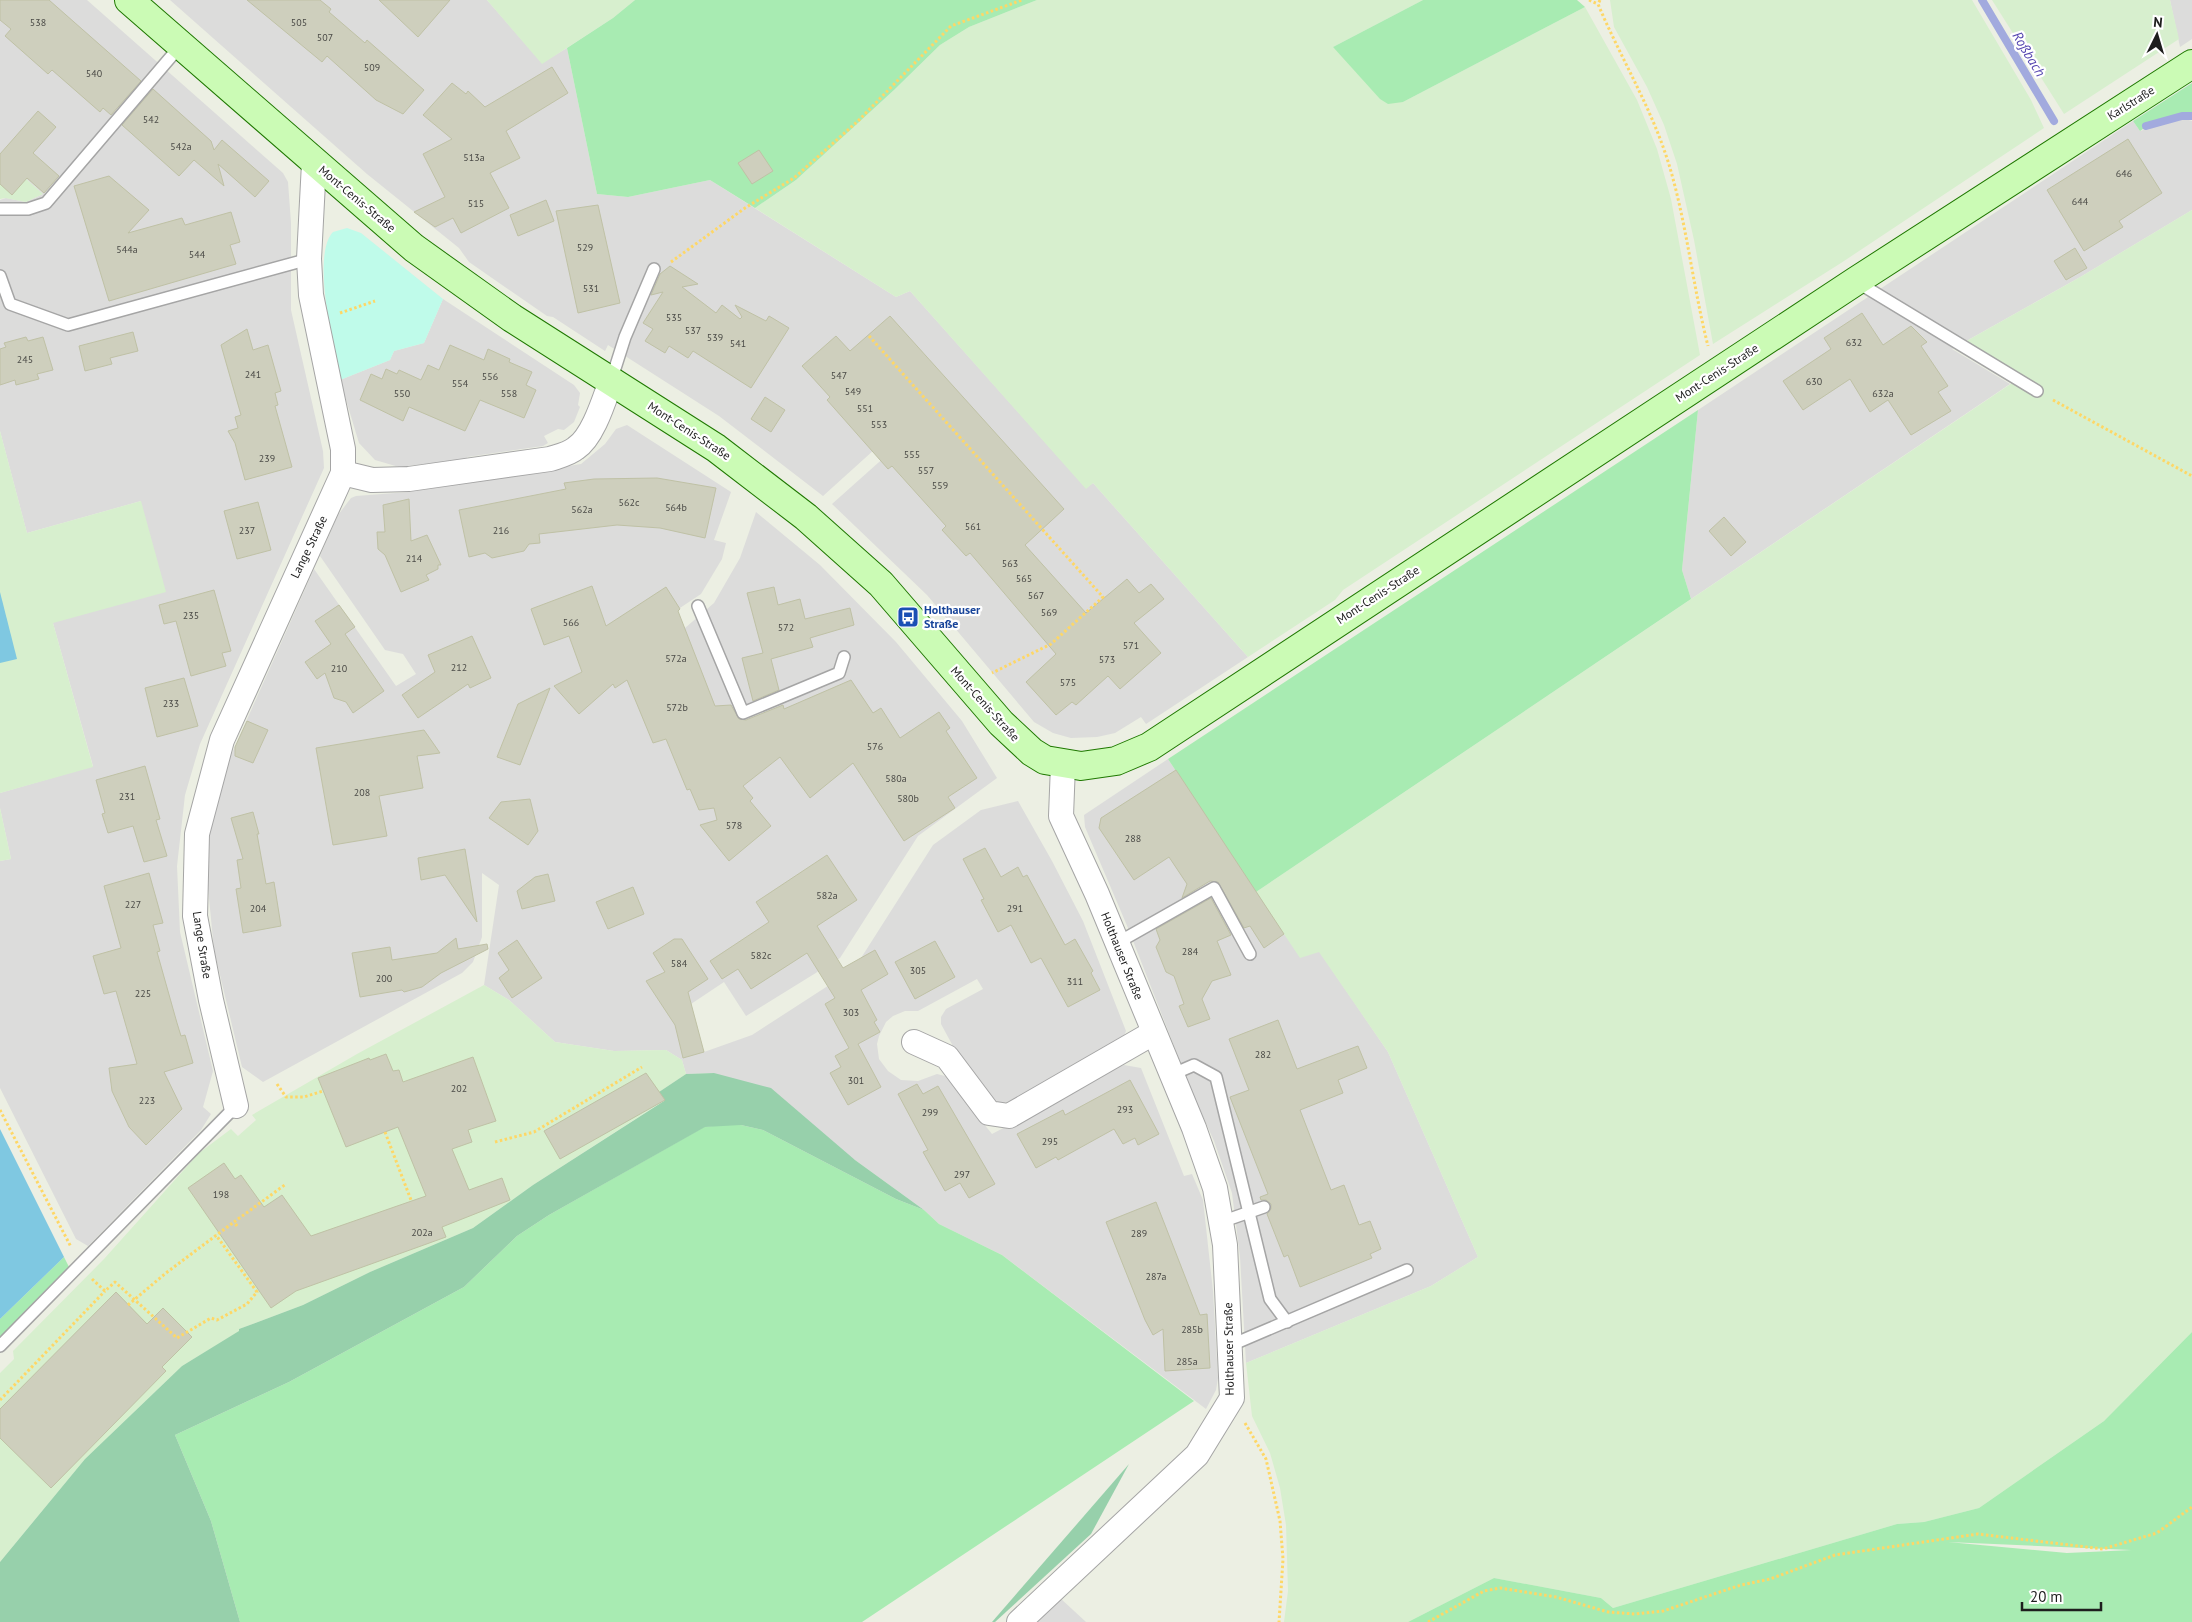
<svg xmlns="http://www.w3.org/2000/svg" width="2192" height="1622" viewBox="0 0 2192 1622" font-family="'PT Sans',sans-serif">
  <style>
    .residential { fill: #dcdcdb }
    .farmland { fill: #d7efce }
    .grass { fill: #a8ebb2; fill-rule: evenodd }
    .forest { fill: #97d0ab }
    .park { fill: #bffbea }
    .pitch { fill: #7fc8e1 }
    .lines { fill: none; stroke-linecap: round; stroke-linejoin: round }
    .stream { stroke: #a2aade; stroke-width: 8 }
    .building { fill: #cecfbd; stroke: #bfc1a5 }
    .service-casing { stroke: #a5a5a5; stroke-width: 14 }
    .minor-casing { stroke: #a5a5a5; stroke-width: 26 }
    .secondary-casing { stroke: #1f7801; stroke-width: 30 }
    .path { stroke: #fed766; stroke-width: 3; stroke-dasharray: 2.5 2.5; stroke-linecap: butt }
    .service { stroke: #fff; stroke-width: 11 }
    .minor { stroke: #fff; stroke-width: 24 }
    .secondary { stroke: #cbfbb5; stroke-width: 28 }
    .labels { text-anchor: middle; stroke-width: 4.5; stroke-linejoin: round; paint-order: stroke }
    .number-label { font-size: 10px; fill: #4a4a46 }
    .street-label { font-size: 12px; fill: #1e1e1e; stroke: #fff }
    .transit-label { font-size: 12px; font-weight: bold; fill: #164399; stroke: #fff; text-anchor: start }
    .water-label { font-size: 14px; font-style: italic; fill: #5647b0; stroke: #fff }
  </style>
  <rect width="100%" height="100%" fill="#ecefe3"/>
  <g class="residential">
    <path d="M0 0H87L283 173 288 182 291 223V310L323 451 324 468 200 744 185 795 177 866 180 932 213 1071 203 1107 211 1114 201 1130 88 1246 76 1239 0 1088V861L11 859 0 808V793L93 766 53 623 141 501 27 533 0 431V200L6 198 26 202 43 194 0 156Z"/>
    <path d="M170 0H487L542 63 567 48 597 194 628 197 710 180 896 297 910 291 1086 488 1093 483 1248 657 1146 724 1141 717 1115 733 1097 737 1071 738 1053 733 1034 722 927 595 832 504 934 413 926 403 823 496 719 416 608 345 605 351 553 317 547 316 469 262 459 248 367 174Z"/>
    <path d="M2170 0H2192V39L2180 47Z"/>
    <path d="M2182 118 2192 121V210L2082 276 1952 349 2010 384 1691 599 1682 570 1698 410 2133 121 2140 131Z"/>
    <path d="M443 299 574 385 580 393 578 405 580 407 574 422 564 430 558 429 544 436 548 443 543 446 467 457 466 460 416 465 399 467 375 460 359 443 340 380 390 360 394 351 424 343Z"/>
    <path d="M627 425 731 492 714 540 726 543 722 559 701 594 588 669 562 682 649 641 685 628 714 603 740 558 756 512 820 565 896 642 962 721 997 778 918 836 840 958 746 1016 724 982 691 1004 704 1052 752 1035 854 969 933 845 981 810 1018 801 1052 861 1083 921 1126 1031 1124 1036 1115 1045 1010 1102 1002 1103 994 1101 967 1072 941 1024V1017L946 1009 983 989 977 979 918 1011H905L893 1016 886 1022 879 1036 877 1044 879 1059 888 1071 901 1080 918 1081 937 1074 945 1076 992 1134 1116 1068 1124 1065 1141 1068 1184 1176 1192 1174 1203 1200 1213 1291 1218 1378 1216 1390 1206 1409 1002 1255 939 1224 924 1210 855 1160 714 1073 686 1074 682 1060 666 1050 614 1051 555 1042 509 1000 484 985 499 885 482 873V937L473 962 462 973 263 1082 242 1067 214 950 208 888V838L220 780 314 569 396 686 416 674 403 654 385 650 320 556 338 515 351 498 356 496 408 492 581 464 605 444 616 429Z"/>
    <path d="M1168 759 1300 957 1319 951 1388 1052 1478 1257 1431 1286 1246 1363 1240 1257 1232 1193 1214 1141 1192 1092 1128 928 1085 827 1084 815Z"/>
    <path d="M1060 1598 1086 1622H1034Z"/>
  </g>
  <g class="farmland">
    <path d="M487 0H635L613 18 542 64Z"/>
    <path d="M1037 0H1423L1333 47 1403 102 1585 7 1637 100 1657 149 1671 199 1700 355 1343 590 1335 600 1248 657 1093 483 1086 489 910 291 896 297 755 208 796 180 894 90 940 45 969 27Z"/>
    <path d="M1610 0H1972L2031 100 2044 128 1841 263 1713 344 1694 240 1677 164 1664 125 1647 87 1614 27Z"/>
    <path d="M1992 0H2170L2179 39 2064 114Z"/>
    <path d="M0 156 43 194 26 202 5 198 0 199Z"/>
    <path d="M2192 210V1332L2104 1421 1979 1508 1924 1522 1897 1524 1613 1608 1601 1598 1494 1578 1408 1622H1284L1288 1591 1286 1525 1280 1488 1270 1453 1252 1416 1246 1363 1431 1286 1478 1257 1388 1052 1319 952 1300 958 1256 892 2021 377 1963 343 2082 276Z"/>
    <path d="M0 431 27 533 141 501 166 592 53 623 93 767 0 793Z"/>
    <path d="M0 808 11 859 0 861Z"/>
    <path d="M484 985 509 1000 555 1042 614 1051 666 1050 682 1060 686 1074 659 1092 665 1100 533 1185 473 1228 370 1272 303 1305 239 1329 240 1331 182 1366 85 1459 0 1562V1373L14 1359 13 1351 104 1259 199 1153 231 1129 238 1136 256 1120 252 1115 357 1054Z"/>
  </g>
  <g class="grass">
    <path d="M635 0H1037L969 27 940 45 894 90 796 180 755 208 710 180 628 197 597 194 567 48 613 18Z"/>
    <path d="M1423 0H1577L1585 7 1403 102 1388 104 1380 99 1333 47Z"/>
    <path d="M2192 83V114C2174 114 2155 120 2140 131L2133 121Z"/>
    <path d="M1698 410 1682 570 1691 599 1256 892 1168 759Z"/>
    <path d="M722 1125H741L763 1130 896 1199 924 1210 939 1224 1002 1255 1194 1401 862 1622H240L211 1521 175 1435 289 1382 464 1287 517 1236 549 1215 704 1127Z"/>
    <path d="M64 1257 69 1267 0 1337V1319Z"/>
    <path d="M2192 1332V1622H1408L1494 1578 1601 1598 1613 1608 1897 1524 1924 1522 1979 1508 2104 1421ZM1948 1542 2131 1550H2132L2067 1553Z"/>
  </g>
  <g class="forest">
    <path d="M714 1073 771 1088 855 1160 924 1210 896 1199 763 1130 741 1125 705 1127 549 1215 517 1236 464 1287 289 1382 175 1435 211 1521 240 1622H0V1562L85 1459 182 1366 239 1331V1329L303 1305 370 1272 473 1228 533 1185 664 1101 659 1092 686 1074Z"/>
    <path d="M1129 1464 1091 1534 995 1622H992Z"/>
  </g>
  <path class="park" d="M347 228 361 233 443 299 424 343 394 351 390 360 340 380C334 348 311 255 333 232Z"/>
  <g class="pitch">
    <path d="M0 592 17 659 0 663Z"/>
    <path d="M0 1129 64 1257 0 1319Z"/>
  </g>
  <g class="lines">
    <g class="stream">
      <path d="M1982 0 2054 121"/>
      <path d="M2146 126 2182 116H2192"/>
    </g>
  </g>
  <g class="building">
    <path d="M0 0H49L141 81 111 115 103 108 100 112 52 70 48 74 5 36 11 29 0 20Z"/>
    <path d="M247 0H320L331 9 329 12 365 43 367 40 424 90 403 114 376 100 327 56 322 62Z"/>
    <path d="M379 0H450L418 37Z"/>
    <path d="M552 67 568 93 506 131 520 158 490 173 509 208 461 233 453 218 435 227 414 212 445 197 423 154 452 139 423 115 452 83 466 94 468 91 485 107Z"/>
    <path d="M153 89 211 141 214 150 222 140 269 181 255 197 218 164 224 186 194 160 179 176 122 125Z"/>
    <path d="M38 111 56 127 33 153 59 176 44 193 27 178 12 195 0 184V154Z"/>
    <path d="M2128 139 2162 193 2119 221 2123 227 2084 251 2047 190Z"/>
    <path d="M759 150 773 171 752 184 738 163Z"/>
    <path d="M109 176 149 210 128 233 182 218 185 225 231 212 240 242 230 245 236 264 109 301 74 186Z"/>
    <path d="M546 200 554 221 518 236 510 215Z"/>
    <path d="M598 205 620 303 578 313 556 211Z"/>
    <path d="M2075 248 2087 268 2066 280 2054 261Z"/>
    <path d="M670 266 698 284 682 287 716 313 722 305 740 319 742 317 735 305 766 321 769 316 789 328 751 388 693 351 688 358 669 346 665 353 645 341 653 329 643 323 663 292 651 295 660 274Z"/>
    <path d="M1862 313 1883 345 1911 326 1927 342 1921 346 1948 386 1938 392 1951 411 1911 435 1888 400 1870 412 1850 379 1803 410 1783 381 1831 349 1824 338Z"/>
    <path d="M890 316 1064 509 1025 545 1086 613 1127 579 1139 593 1151 584 1164 599 1134 623 1161 653 1120 689 1108 676 1076 705 1072 702 1056 715 1026 682 1056 654 970 553 966 556 942 530 946 526 892 466 888 469 827 400 830 397 802 366 836 336 850 351Z"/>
    <path d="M247 329 253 350 268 345 281 391 275 393 278 405 275 406 292 467 245 480 235 443 228 431 238 428 235 417 241 415 221 345Z"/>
    <path d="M133 332 138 351 110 358 112 364 85 371 79 346Z"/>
    <path d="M26 337 28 341 43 337 53 370 37 374 39 379 16 385 15 380 0 385V349L6 347 4 343Z"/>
    <path d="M450 345 484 360 488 349 510 359 509 362 532 372 526 385 536 390 524 418 480 400 465 431 409 407 403 421 360 400 371 374 382 379 386 369 397 374 399 370 421 380 428 365 439 370Z"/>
    <path d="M765 397 785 410 771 432 751 419Z"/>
    <path d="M657 478 716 488 705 538 660 528 617 525 539 534 540 543 529 544 524 551 492 558 485 553 469 557 459 510 566 489 564 483 594 479Z"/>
    <path d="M409 499 411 541 427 535 441 565H438V569L426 575 429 580 401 592 385 555 378 549 377 532H385L383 505Z"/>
    <path d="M258 502 271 550 237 559 224 511Z"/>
    <path d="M1724 517 1746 542 1731 556 1709 531Z"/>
    <path d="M592 586 606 626 666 587 680 609 678 611 715 706 731 705 739 719 746 720 783 705 784 709 851 680 873 713 881 708 900 738 939 712 950 728 946 731 977 778 948 797 955 808 904 841 853 763 810 798 780 757 743 786 753 798 750 801 771 826 729 861 700 825 717 820 714 808 699 810 690 789 687 790 666 739 653 743 627 680 615 688 613 684 579 714 554 686 582 672 569 636 544 645 531 609Z"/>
    <path d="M774 587 778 605 800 599 805 619 850 608 854 625 810 638 813 647 771 659 779 690 753 701 742 658 763 653 747 593Z"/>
    <path d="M214 590 231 651 222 653 226 666 191 676 176 621 164 624 159 605Z"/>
    <path d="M339 605 355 627 345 634 384 691 353 713 346 702 334 698 325 673 317 679 305 662 331 644 315 621Z"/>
    <path d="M472 636 491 678 470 688 468 684 418 718 402 695 435 672 428 655Z"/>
    <path d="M184 678 198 726 157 737 145 688Z"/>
    <path d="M550 688 520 765 497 757 518 704Z"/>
    <path d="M247 721 268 730 253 763 235 756V747Z"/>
    <path d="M424 730 440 753 417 756 423 788 379 796 387 836 333 845 316 748Z"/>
    <path d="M145 766 160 819 156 820 167 856 144 862 133 826 108 833 102 814 105 813 96 780Z"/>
    <path d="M1176 770 1284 934 1264 948 1250 926 1244 928 1218 882 1210 881 1182 898 1187 884 1169 857 1134 880 1099 828 1101 818Z"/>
    <path d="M530 799 538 831 528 845 489 818 501 802Z"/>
    <path d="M253 812 259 834H257L266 884 274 882 281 926 243 933 236 889 241 888 237 860 243 859 231 818Z"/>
    <path d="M985 848 1001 877 1018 867 1023 877 1027 875 1065 945 1075 939 1093 971 1091 973 1100 990 1068 1007 1041 958 1031 963 1011 925 998 932 981 900 984 899 963 859Z"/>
    <path d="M465 849 477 922 445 875 421 880 418 858Z"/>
    <path d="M827 855 857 900 817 926 843 968 875 950 888 974 861 990 877 1020 874 1022 880 1032 858 1044 881 1087 848 1105 830 1073 841 1067 835 1056 849 1048 825 1004 835 998 807 953 751 989 738 969 722 979 710 961 769 922 756 902Z"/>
    <path d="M149 873 163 923 153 925 160 951 157 952 177 1023 181 1036 185 1035 193 1063 164 1072 182 1109 146 1145 129 1127 112 1091 109 1068 137 1064 116 991 104 994 93 956 121 948 104 886Z"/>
    <path d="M548 874 555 901 522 909 517 891 535 877Z"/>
    <path d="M633 887 644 914 608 929 596 902Z"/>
    <path d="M1211 898 1231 935 1217 941 1231 975 1212 981 1202 999 1210 1019 1188 1027 1179 1006 1184 1004 1174 976 1166 972 1156 947 1160 940 1156 929Z"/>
    <path d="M456 938 458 949 487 944 488 949 441 973 422 987 404 992 402 990 360 997 352 953 390 947 392 960 437 953Z"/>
    <path d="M674 939H682L708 979 688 992 704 1052 683 1058 675 1025 646 981 665 972 653 953Z"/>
    <path d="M517 940 542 978 512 998 499 978 509 970 498 953Z"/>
    <path d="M935 941 955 977 915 999 895 962Z"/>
    <path d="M1278 1020 1297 1069 1358 1046 1367 1068 1338 1080 1343 1093 1300 1110 1331 1190 1344 1185 1359 1225 1370 1221 1381 1249 1370 1254 1372 1258 1300 1287 1288 1255 1284 1257 1267 1214 1271 1209V1204L1266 1200H1261L1260 1197 1268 1194 1230 1097 1249 1090 1229 1039Z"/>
    <path d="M386 1054 393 1071 399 1070 403 1082 473 1057 496 1121 468 1130 472 1142 452 1149 469 1190 502 1178 510 1200 442 1227 446 1237 296 1291 271 1308 188 1188 224 1163 235 1179 241 1175 264 1207 282 1195 311 1236 426 1196 398 1127 346 1147 318 1078 369 1058 370 1060Z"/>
    <path d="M646 1073 665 1100 560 1159 544 1131Z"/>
    <path d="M1130 1080 1159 1134 1138 1145 1135 1138 1123 1144 1114 1129 1058 1160 1056 1157 1036 1168 1017 1134 1063 1110 1065 1115Z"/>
    <path d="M917 1084 923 1094 938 1086 995 1184 969 1198 960 1183 945 1191 923 1152 928 1150 898 1094Z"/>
    <path d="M1156 1202 1200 1315 1207 1314 1210 1368 1165 1371 1163 1329 1153 1335 1145 1320 1106 1222Z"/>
    <path d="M116 1292 147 1324 163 1308 192 1337 162 1367 166 1371 51 1488 0 1438V1409Z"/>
  </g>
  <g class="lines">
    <g class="service-casing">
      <g id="service">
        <path d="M0 209H28L46 203 181 45"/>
        <path d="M0 276 10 304 68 325 309 259"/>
        <path d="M1857 282 2037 391"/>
        <path d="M611 381 625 337 654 269"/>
        <path d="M698 606 743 713 839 673 844 657"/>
        <path d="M1117 943 1214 888 1250 954"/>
        <path d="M1171 1075 1194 1065 1216 1077 1270 1299 1287 1322"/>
        <path d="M1221 1222 1264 1207"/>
        <path d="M0 1346 236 1106"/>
        <path d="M1229 1346 1407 1270"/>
      </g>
    </g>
    <g class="minor-casing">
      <g id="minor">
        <path d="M343 473 372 480 409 479 550 459C559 456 569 454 576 448 593 437 604 400 611 381"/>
        <path d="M914 1042 947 1057 989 1113 1009 1116 1153 1033"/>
        <path d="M236 1106 211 1000 195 916 197 834 222 740 343 473V449L311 295 309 259 314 163"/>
        <path d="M1019 1622 1197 1455 1232 1398 1225 1245 1215 1188 1194 1128 1097 894 1061 816 1063 765"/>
      </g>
    </g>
    <g class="secondary-casing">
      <path id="secondary" d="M129 0 414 248 512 318 716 448 806 517 881 584 1001 723 1032 752 1045 760 1081 766 1116 761 1149 747 1856 281 2192 64"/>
    </g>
    <g class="path">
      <path d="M1589 0 1598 4"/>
      <path d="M1600 0 1598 4C1621 59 1653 110 1670 168 1687 226 1693 287 1708 346"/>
      <path d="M671 262 745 208 794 178 858 121 951 26 1022 0"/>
      <path d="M340 313 375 301"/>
      <path d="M869 336 1103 597 1051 644 992 673"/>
      <path d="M2053 400 2192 476"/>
      <path d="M277 1084 286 1097H304L323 1091"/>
      <path d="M0 1110 71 1247"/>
      <path d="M385 1132 411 1200"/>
      <path d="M495 1142 534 1132 642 1067"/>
      <path d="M237 1226 234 1222 286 1184"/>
      <path d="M92 1279 105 1291 115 1282 177 1338 211 1318 217 1320 247 1304 257 1292 216 1235"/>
      <path d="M128 1305 166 1273 234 1222"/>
      <path d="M0 1400 105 1291"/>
      <path d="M1245 1423 1266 1459 1280 1521 1283 1559 1279 1622"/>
      <path d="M1428 1622 1484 1591 1500 1588 1556 1597 1608 1612 1635 1614 1663 1611 1741 1585 1770 1579 1835 1555 1978 1534 2103 1549 2157 1533 2192 1507"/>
    </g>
    <use href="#service" class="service"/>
    <use href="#minor" class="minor"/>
    <use href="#secondary" class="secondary"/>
  </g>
  <defs>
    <g id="bus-square" transform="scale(1.125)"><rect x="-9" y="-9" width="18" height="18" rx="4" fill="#1a4fb4" stroke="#fff"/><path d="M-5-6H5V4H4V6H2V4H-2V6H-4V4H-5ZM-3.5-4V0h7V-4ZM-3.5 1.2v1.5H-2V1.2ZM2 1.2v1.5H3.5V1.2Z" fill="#fff"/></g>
  </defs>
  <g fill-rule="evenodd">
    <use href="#bus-square" x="908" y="617"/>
  </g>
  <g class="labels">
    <g class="number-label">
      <text x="38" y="26">538</text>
      <text x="299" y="26">505</text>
      <text x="325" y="41">507</text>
      <text x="372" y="71">509</text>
      <text x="94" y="77">540</text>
      <text x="151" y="123">542</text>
      <text x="181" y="150">542a</text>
      <text x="474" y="161">513a</text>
      <text x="2124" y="177">646</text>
      <text x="2080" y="205">644</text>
      <text x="476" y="207">515</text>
      <text x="585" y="251">529</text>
      <text x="127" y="253">544a</text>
      <text x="197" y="258">544</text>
      <text x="591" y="292">531</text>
      <text x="674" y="321">535</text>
      <text x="693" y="334">537</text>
      <text x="715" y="341">539</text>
      <text x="1854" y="346">632</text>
      <text x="738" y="347">541</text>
      <text x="25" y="363">245</text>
      <text x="253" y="378">241</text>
      <text x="839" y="379">547</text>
      <text x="490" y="380">556</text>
      <text x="1814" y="385">630</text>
      <text x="460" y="387">554</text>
      <text x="853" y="395">549</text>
      <text x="402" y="397">550</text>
      <text x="509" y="397">558</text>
      <text x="1883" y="397">632a</text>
      <text x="865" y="412">551</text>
      <text x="879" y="428">553</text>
      <text x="912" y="458">555</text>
      <text x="267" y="462">239</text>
      <text x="926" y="474">557</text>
      <text x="940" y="489">559</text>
      <text x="629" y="506">562c</text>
      <text x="676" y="511">564b</text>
      <text x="582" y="513">562a</text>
      <text x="973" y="530">561</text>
      <text x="247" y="534">237</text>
      <text x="501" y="534">216</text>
      <text x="414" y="562">214</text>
      <text x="1010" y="567">563</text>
      <text x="1024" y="582">565</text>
      <text x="1036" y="599">567</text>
      <text x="1049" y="616">569</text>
      <text x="191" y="619">235</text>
      <text x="571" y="626">566</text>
      <text x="786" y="631">572</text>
      <text x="1131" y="649">571</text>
      <text x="676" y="662">572a</text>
      <text x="1107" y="663">573</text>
      <text x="459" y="671">212</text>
      <text x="339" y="672">210</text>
      <text x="1068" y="686">575</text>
      <text x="171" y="707">233</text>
      <text x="677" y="711">572b</text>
      <text x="875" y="750">576</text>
      <text x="896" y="782">580a</text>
      <text x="362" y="796">208</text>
      <text x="127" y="800">231</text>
      <text x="908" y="802">580b</text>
      <text x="734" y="829">578</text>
      <text x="1133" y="842">288</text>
      <text x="827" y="899">582a</text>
      <text x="133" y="908">227</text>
      <text x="258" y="912">204</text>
      <text x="1015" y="912">291</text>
      <text x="1190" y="955">284</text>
      <text x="761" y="959">582c</text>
      <text x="679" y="967">584</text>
      <text x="918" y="974">305</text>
      <text x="384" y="982">200</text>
      <text x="1075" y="985">311</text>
      <text x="143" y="997">225</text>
      <text x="851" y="1016">303</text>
      <text x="1263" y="1058">282</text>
      <text x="856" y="1084">301</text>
      <text x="459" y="1092">202</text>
      <text x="147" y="1104">223</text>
      <text x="1125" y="1113">293</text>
      <text x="930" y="1116">299</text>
      <text x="1050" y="1145">295</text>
      <text x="962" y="1178">297</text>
      <text x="221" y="1198">198</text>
      <text x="422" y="1236">202a</text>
      <text x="1139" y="1237">289</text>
      <text x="1156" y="1280">287a</text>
      <text x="1192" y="1333">285b</text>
      <text x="1187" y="1365">285a</text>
    </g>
    <g class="street-label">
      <text transform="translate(2131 103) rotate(-32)" y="4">Karlstraße</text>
      <text transform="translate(357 199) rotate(40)" y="4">Mont-Cenis-Straße</text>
      <text transform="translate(1717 373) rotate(-33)" y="4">Mont-Cenis-Straße</text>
      <text transform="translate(689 431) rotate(33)" y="4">Mont-Cenis-Straße</text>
      <text transform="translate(309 547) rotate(-64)" y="4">Lange Straße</text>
      <text transform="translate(1378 595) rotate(-33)" y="4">Mont-Cenis-Straße</text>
      <text transform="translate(985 704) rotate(48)" y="4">Mont-Cenis-Straße</text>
      <text transform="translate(202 945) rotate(81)" y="4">Lange Straße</text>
      <text transform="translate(1122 956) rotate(68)" y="4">Holthauser Straße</text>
      <text transform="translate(1229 1349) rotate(-91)" y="4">Holthauser Straße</text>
    </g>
    <g class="transit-label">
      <text x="924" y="614">Holthauser<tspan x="924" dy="14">Straße</tspan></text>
    </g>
    <g class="water-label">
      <text transform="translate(2029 54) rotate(59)" y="5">Roßbach</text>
    </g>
  </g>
  <g transform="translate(2157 35) rotate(5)" stroke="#ffffff" stroke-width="4" paint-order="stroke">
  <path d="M0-4L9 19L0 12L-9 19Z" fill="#1e1e1e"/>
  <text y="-8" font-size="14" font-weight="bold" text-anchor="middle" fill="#1e1e1e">N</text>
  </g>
  <path d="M2022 1602v8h79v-8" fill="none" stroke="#1e1e1e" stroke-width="2.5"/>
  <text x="2030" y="1602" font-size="15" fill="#1e1e1e" stroke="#ffffff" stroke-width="4" paint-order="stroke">20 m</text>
</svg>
